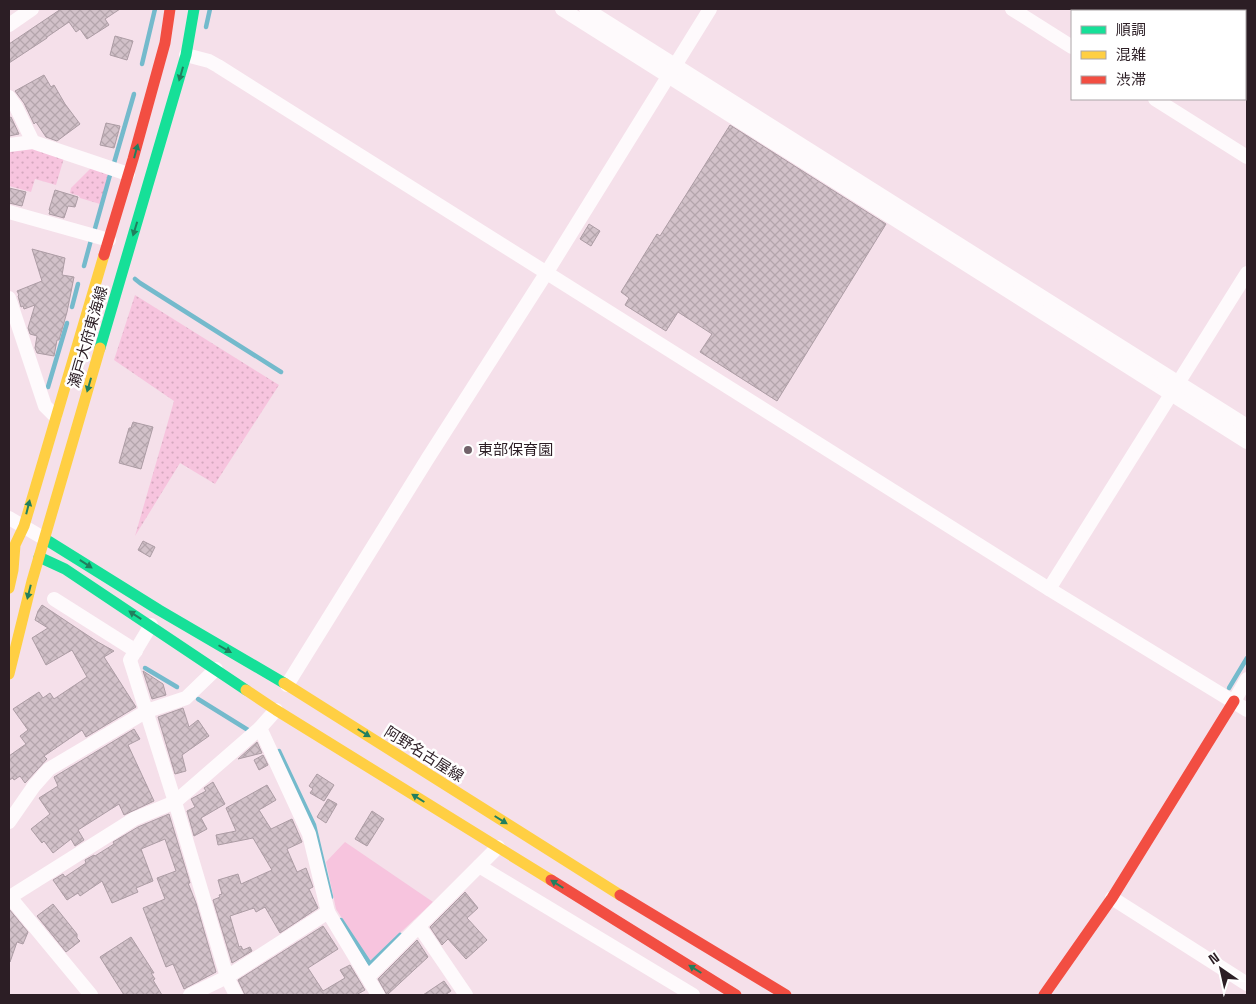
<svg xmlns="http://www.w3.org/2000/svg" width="1256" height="1004" viewBox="0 0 1256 1004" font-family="'Space Grotesk','Noto Sans JP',sans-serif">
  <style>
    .grass { fill: url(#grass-dots) }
    .park { fill: #f7c4de }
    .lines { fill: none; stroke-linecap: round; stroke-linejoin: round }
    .stream { stroke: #74bacc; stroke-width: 4.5 }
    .building { fill: url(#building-cross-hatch); stroke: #ac9ca4 }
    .street { stroke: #fefafc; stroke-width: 14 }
    .fast { stroke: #16e098; stroke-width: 11 }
    .slow { stroke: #ffcf43; stroke-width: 11 }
    .jam { stroke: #f24e42; stroke-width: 11 }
    .oneway { fill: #217f5e }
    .poi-dot { fill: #72626a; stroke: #fff; stroke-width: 2 }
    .labels { text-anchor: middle; stroke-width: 5; stroke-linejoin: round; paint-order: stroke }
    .street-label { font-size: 15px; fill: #2c1e25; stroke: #fff }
    .poi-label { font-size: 15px; fill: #2c1e25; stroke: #fff; text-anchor: start }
  </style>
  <defs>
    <pattern id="grass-dots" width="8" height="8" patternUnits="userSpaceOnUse" patternTransform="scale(1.25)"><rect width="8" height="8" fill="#f7c4de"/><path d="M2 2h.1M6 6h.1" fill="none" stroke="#d4a8be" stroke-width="1.8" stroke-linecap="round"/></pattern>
    <pattern id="building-cross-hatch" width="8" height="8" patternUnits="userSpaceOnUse" patternTransform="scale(1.25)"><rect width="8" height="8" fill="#d2c1c9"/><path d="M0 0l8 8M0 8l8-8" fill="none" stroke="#b4a5ac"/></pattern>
  </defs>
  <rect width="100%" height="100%" fill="#f5e0ea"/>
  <g class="grass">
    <path d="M34 148 64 158 56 185 35 179 31 192 9 186V150Z"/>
    <path d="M91 168 109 174 100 204 80 198 79 196 70 193 71 188Z"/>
    <path d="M135 295 279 385 215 484 180 463 135 536 174 401 114 360Z"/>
  </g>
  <path class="park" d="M345 842 433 902 370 961 336 909 326 862Z"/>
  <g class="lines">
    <g class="stream">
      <path d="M206 27 210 9"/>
      <path d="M142 64 155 9"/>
      <path d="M114 163 134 94"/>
      <path d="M94 232 110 175"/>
      <path d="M84 266 91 240"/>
      <path d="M135 279 140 283 281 372"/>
      <path d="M72 307 78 284"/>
      <path d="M48 387 67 323"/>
      <path d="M145 668 177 687"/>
      <path d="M1229 688 1247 658"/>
      <path d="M198 699 248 730"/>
      <path d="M279 751 314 825 331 897"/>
      <path d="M341 920 370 964 400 935"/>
    </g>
  </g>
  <g class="building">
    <path d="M61 9H120L105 19 109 25 87 39 80 29 76 32 69 22 47 37V38L9 63V44Z"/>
    <path d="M115 36 133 41 127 60 110 55Z"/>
    <path d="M44 75 51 87 54 85 65 104 80 124 57 141 46 137 36 122 34 124 24 103 15 91Z"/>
    <path d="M11 117 19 134 9 136V118Z"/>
    <path d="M106 123 120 126 114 148 100 145Z"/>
    <path d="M730 125 886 224 777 401 700 352 712 334 678 312 666 331 625 305 629 298 621 292 657 234 660 236Z"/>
    <path d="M9 188 26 192 22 206 9 203Z"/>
    <path d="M55 190 78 197 75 207 68 206 64 218 49 214 50 211 49 210Z"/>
    <path d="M589 224 600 231 591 246 580 239Z"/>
    <path d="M32 249 65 258 62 275 74 277 67 312 59 340H57L54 356 37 353 35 348 37 336 30 334 28 328 35 305 24 309 23 306 21 307 18 296 19 295 17 291 42 281Z"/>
    <path d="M133 422 153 427 141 469 119 463 129 428H131Z"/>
    <path d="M143 541 155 547 150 557 138 550Z"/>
    <path d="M42 605 96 641 114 651 104 657 136 707 86 737 82 730 44 756 47 759 25 783 20 776 14 780 13 778 9 780V756L26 744 20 736 28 730 13 709 39 692 43 698 50 693 54 699 87 677 72 650 46 665 32 638 48 628 35 620 38 611Z"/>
    <path d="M143 671 163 684 166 695 152 699Z"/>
    <path d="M183 708 189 727 198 720 209 736 182 755 186 771 175 774 158 717Z"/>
    <path d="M134 729 140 739 128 745 154 801 124 815 119 804 78 830 84 840 75 846 71 839 53 853 44 841 42 843 31 829 50 814 39 798 58 786 54 777Z"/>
    <path d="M257 742 262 753 238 759Z"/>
    <path d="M263 755 268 765 259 770 254 760Z"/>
    <path d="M317 774 334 785 324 801 310 793 313 789 309 786Z"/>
    <path d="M213 782 225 804 201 818 207 829 194 836 187 811 195 807 191 799 206 791 204 788Z"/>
    <path d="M267 785 276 800 259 810 271 829 292 819 302 842 287 849 297 872 306 868 313 887 309 889 318 908 280 933 265 907 256 912 254 908 230 916 239 947 241 946 243 950 250 947 252 951 232 963 213 900 220 897 219 895 222 894 218 880 238 874 241 884 272 870 253 838 218 845 216 835 236 831 226 808Z"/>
    <path d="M328 799 337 804 326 823 317 817Z"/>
    <path d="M372 811 384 819 367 846 355 839Z"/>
    <path d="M169 814 190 883H188L196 903 216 972 184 989 173 964 166 967 143 908 165 899 157 878 176 871 165 839 141 849 153 881 136 888 138 892 112 903 102 881 80 896 78 893 67 900 53 880 63 874 65 877 86 863 85 860 94 855 95 856 114 844 113 842 138 827Z"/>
    <path d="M465 892 478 908 467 918 487 940 466 959 448 939 442 945 430 927Z"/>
    <path d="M53 904 77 934V938L80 941 66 952 37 916Z"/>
    <path d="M9 909 28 932 23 944 17 942 10 962Z"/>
    <path d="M323 926 338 949 308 968 323 991 345 978 340 970 350 965 365 990 356 995H245L238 980Z"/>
    <path d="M131 937 154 973H151L155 979 153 980 162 995H124L100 957Z"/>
    <path d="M417 940 428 957 387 995 378 979Z"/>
    <path d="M444 981 451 991 445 995H423Z"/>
  </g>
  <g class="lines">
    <g class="street">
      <path d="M562 9 1247 442"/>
      <path d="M586 9 1247 426"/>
      <path d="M1012 9 1072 47"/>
      <path d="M9 25 32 9"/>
      <path d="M186 55 209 61 218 66 1049 589 1247 710"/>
      <path d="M9 97 16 107 33 142"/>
      <path d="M1155 99 1247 157"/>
      <path d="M9 145 33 142 128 174"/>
      <path d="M9 212 109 240"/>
      <path d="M9 298 45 406 55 416"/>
      <path d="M9 518 45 539"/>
      <path d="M1049 589 1247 273"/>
      <path d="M54 599 136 651"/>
      <path d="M151 625 130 660 175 802 227 977 236 995"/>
      <path d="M287 685 428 458 547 272 710 9"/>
      <path d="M1234 701 1247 679"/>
      <path d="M260 728 309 834 328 912 378 995"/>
      <path d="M9 822 34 786 49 769 147 711 186 698 216 669"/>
      <path d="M479 866 693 995"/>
      <path d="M9 896 91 995"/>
      <path d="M10 897 134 819 175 802 260 728 276 710"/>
      <path d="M1112 898 1247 984"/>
      <path d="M419 926 466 995"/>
      <path d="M368 977 498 847"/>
      <path d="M190 995 227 977 328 912"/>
    </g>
    <g class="fast">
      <path d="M100 348 186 55 194 9"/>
      <path d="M45 539 159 610 284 683"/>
      <path d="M39 557 65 569 246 690"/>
    </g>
    <g class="slow">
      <path d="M9 588 13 570 15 545 24 526 104 255"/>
      <path d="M9 674 32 581 100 348"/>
      <path d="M284 683 620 895"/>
      <path d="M246 690 276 710 551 880"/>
    </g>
    <g class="jam">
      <path d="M104 255 133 159 165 43 170 9"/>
      <path d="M551 880 736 995"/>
      <path d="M620 895 786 995"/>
      <path d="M1044 995 1112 898 1234 701"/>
    </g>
  </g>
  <defs><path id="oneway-solid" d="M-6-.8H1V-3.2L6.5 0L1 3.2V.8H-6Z" transform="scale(1.25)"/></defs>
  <g class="oneway">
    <use href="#oneway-solid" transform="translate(181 74) rotate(106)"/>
    <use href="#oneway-solid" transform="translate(136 151) rotate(-75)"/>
    <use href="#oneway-solid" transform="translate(135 229) rotate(107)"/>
    <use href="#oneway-solid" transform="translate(89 385) rotate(106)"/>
    <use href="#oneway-solid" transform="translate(28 507) rotate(-76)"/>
    <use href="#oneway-solid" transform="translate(86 564) rotate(33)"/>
    <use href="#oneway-solid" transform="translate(29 592) rotate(104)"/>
    <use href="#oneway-solid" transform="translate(135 615) rotate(-147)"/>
    <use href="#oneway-solid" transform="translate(225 649) rotate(30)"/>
    <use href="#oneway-solid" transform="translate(364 733) rotate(32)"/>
    <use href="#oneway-solid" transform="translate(418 798) rotate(-148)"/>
    <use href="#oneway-solid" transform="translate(501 820) rotate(32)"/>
    <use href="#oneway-solid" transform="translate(557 884) rotate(-148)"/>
    <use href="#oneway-solid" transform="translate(695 969) rotate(-148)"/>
  </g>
  <circle class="poi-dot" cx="468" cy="450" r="5"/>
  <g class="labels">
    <g class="street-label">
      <text transform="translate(88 337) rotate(-74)" y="5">瀬戸大府東海線</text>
      <text transform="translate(424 754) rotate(32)" y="5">阿野名古屋線</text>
    </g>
    <g class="poi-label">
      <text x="478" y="455">東部保育園</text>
    </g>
  </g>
  <rect width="1256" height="1004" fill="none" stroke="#2c1e25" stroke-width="20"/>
  <rect x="1071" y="10" width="175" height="90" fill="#ffffff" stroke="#aba5a8"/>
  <rect x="1081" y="26" width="25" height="8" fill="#16e098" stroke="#aba5a8"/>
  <text x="1116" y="35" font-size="15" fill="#2c1e25">順調</text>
  <rect x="1081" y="51" width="25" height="8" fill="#ffcf43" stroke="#aba5a8"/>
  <text x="1116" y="60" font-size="15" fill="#2c1e25">混雑</text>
  <rect x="1081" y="76" width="25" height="8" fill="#f24e42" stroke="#aba5a8"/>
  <text x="1116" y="85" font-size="15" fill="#2c1e25">渋滞</text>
  <g transform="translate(1221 969) rotate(326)" stroke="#ffffff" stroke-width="4" paint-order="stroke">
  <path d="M0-4L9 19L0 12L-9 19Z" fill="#2c1e25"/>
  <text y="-8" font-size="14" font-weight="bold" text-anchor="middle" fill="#2c1e25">N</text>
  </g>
</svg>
